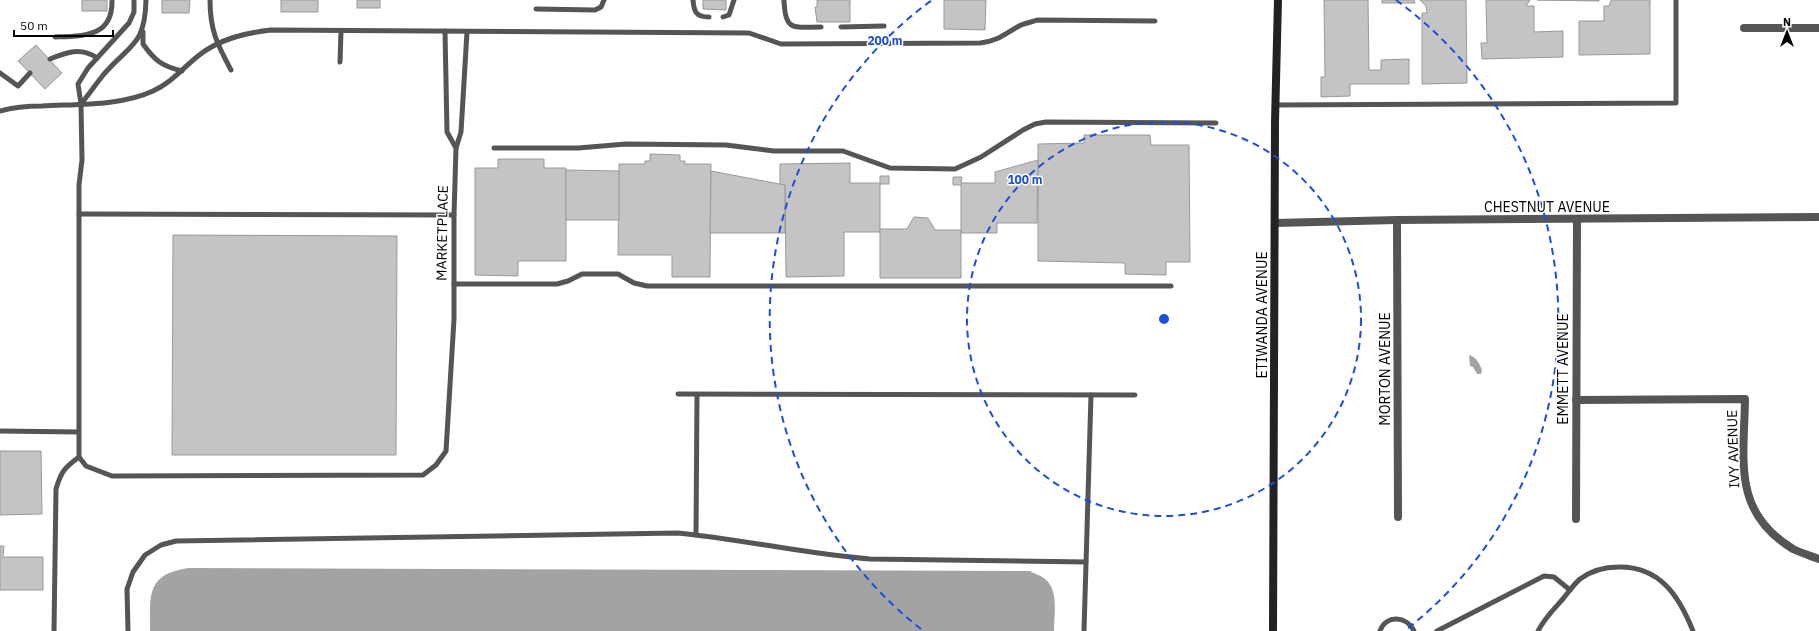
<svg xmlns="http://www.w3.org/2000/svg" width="1819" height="631" viewBox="0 0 1819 631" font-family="'IBM Plex Sans',sans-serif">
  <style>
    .water { fill: #a3a3a3 }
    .building { fill: #c4c4c4; stroke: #999 }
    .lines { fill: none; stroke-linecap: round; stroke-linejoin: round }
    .service { stroke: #555; stroke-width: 5 }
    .minor { stroke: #555; stroke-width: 8 }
    .secondary { stroke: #222; stroke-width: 8 }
    .ring { fill: none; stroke: #1d4ed8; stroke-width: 2; stroke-dasharray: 7 5 }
    .labels { text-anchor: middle; stroke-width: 3; stroke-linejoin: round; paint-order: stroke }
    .street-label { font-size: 14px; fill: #000; stroke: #fff }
    .centre { fill: #1d4ed8; stroke: #fff; stroke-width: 2 }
    .ring-label { font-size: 12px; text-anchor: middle; font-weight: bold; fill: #1d4ed8; stroke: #fff; stroke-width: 3; stroke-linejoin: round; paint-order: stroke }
  </style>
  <rect width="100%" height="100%" fill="#fff"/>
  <g class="water">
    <path d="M1469 355C1476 357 1480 364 1482 370L1481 374H1477L1473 367 1470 366Z"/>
    <path d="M189 568 1030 571C1034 574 1041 575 1045 579 1059 590 1054 615 1054 631H150C150 595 146 574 189 568Z"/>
  </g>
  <g class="building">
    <rect x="82" y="0" width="25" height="11"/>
    <path d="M162 0H190L189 13H162Z"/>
    <rect x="281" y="0" width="37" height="12"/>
    <rect x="357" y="0" width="23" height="8"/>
    <path d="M703 0H726V10L703 9Z"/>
    <path d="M817 0H850V22H817L815 7H817Z"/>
    <path d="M944 0H986L985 30 944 29Z"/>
    <path d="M1324 0H1368L1369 70H1381V60L1409 59V84H1350V96L1321 97V77H1325Z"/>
    <path d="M1382 0H1414L1415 3H1382Z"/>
    <path d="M1420 0H1466L1467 83 1422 84V13H1427L1426 6Z"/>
    <path d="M1486 0H1530L1526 6H1534V32L1563 31V57L1482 59 1481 43H1487Z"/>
    <path d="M1537 0H1599V1Z"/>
    <path d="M1611 0H1650V54L1579 55V21H1604V6H1609Z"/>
    <path d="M36 45 62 73 45 89 18 61Z"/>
    <path d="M1084 135H1150L1151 145H1189L1190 262H1166V275L1125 274V263L1038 261V144L1084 143Z"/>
    <path d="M650 154 680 155V161H685V164H711L710 277H672V255H618L619 164H645V161H650Z"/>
    <path d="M498 159H544V168H566V261H518V276L475 275V168H498Z"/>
    <path d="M1038 160 1037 223H997V233H961V183H995V172Z"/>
    <path d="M850 163V183H880V232H844V276L786 277 785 185H780V164Z"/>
    <path d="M566 170 619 171V220H566Z"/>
    <path d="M711 171 785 185V233H710Z"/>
    <rect x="880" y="176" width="9" height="8"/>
    <path d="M953 177H962L961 185H953Z"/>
    <path d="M914 217 928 218 935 230H961V278H880V229H907Z"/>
    <path d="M173 235 397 236 396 455H172Z"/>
    <path d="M0 451H41L42 514 0 515Z"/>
    <path d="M0 546H4L3 557H43V590H0Z"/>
  </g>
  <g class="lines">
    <g class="service">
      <path d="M210 0C210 30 217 44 231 70"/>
      <path d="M693 0C694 12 696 17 709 17"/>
      <path d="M784 0C785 32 793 27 821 27"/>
      <path d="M536 9 595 10 601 7 604 0"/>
      <path d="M723 17 729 15 734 0"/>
      <path d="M841 27 884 26"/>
      <path d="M445 31 447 132 456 148"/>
      <path d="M143 32V44C155 61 162 66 182 71"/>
      <path d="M55 37C84 36 113 37 112 0"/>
      <path d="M50 59C67 52 81 47 97 58"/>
      <path d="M340 62 341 31"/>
      <path d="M0 73 18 86 30 73"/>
      <path d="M81 104C89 94 96 84 104 74 130 44 145 46 146 0"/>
      <path d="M1275 105 1676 103V0"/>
      <path d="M0 111C14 107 28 106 42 106 77 104 121 106 153 91 171 83 183 68 198 56 219 39 245 33 271 30L749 33 781 44 980 43C997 42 1007 32 1021 25 1026 23 1032 22 1037 20L1155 21"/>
      <path d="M494 148H578L626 144 726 145 774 151H843L890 168 955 169 981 157 1023 130 1035 124 1046 122 1216 123"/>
      <path d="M79 214 454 215"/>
      <path d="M454 284H557L568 281 582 274H618L634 283 647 286H1171"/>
      <path d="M678 394 1135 395"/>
      <path d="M0 431 78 432"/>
      <path d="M79 457 86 466 112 476 423 475 436 465 446 451 454 319V215L456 148 461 132 467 32"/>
      <path d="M696 535 697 395"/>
      <path d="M54 631 56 489C61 472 64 468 79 457V185L82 160 81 104 78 84 88 68 129 23 134 12V0"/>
      <path d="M128 631 127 589 133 572 145 555 161 545 176 541 677 533C742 539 805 554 870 559L1086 562"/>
      <path d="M1084 631 1091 395"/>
      <path d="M1380 631C1386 614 1407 616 1414 631"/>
      <path d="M1437 631 1544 576 1554 577 1570 590"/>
      <path d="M1538 631C1544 619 1553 610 1562 600 1568 593 1573 585 1580 579 1591 571 1605 567 1618 567 1660 566 1679 596 1693 631"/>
    </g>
    <g class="minor">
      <path d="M1744 28H1819"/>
      <path d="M1397 220 1398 517"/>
      <path d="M1275 223 1397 220 1819 217"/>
      <path d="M1576 400 1745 399C1744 461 1732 512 1793 549 1801 553 1811 556 1819 559"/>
      <path d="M1576 519 1577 220"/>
    </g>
    <path class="secondary" d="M1273 631 1275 122 1278 0"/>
  </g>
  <g class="ring">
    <circle cx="1164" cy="319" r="197"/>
    <path d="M921 629A394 394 0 0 1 932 0M1396 0A394 394 0 0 1 1407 629"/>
  </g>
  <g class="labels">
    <g class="street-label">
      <text x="1547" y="212">CHESTNUT AVENUE</text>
      <text transform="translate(442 233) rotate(-89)" y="5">MARKETPLACE</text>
      <text transform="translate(1262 315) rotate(-90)" y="5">ETIWANDA AVENUE</text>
      <text transform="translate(1385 369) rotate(-90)" y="5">MORTON AVENUE</text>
      <text transform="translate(1563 369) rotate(-90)" y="5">EMMETT AVENUE</text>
      <text transform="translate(1733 449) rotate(-92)" y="5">IVY AVENUE</text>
    </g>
  </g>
  <circle cx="1164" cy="319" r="6" class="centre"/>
  <g class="ring-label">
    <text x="885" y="45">200 m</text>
    <text x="1025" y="184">100 m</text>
  </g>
  <g transform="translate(1787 32)" stroke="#ffffff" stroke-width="3" paint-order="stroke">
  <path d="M0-3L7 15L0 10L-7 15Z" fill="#000000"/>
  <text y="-6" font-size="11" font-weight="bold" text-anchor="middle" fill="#000000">N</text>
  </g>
  <path d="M14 30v6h99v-6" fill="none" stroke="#000000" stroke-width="2"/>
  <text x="20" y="30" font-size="12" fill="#000000" stroke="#ffffff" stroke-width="3" paint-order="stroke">50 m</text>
</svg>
